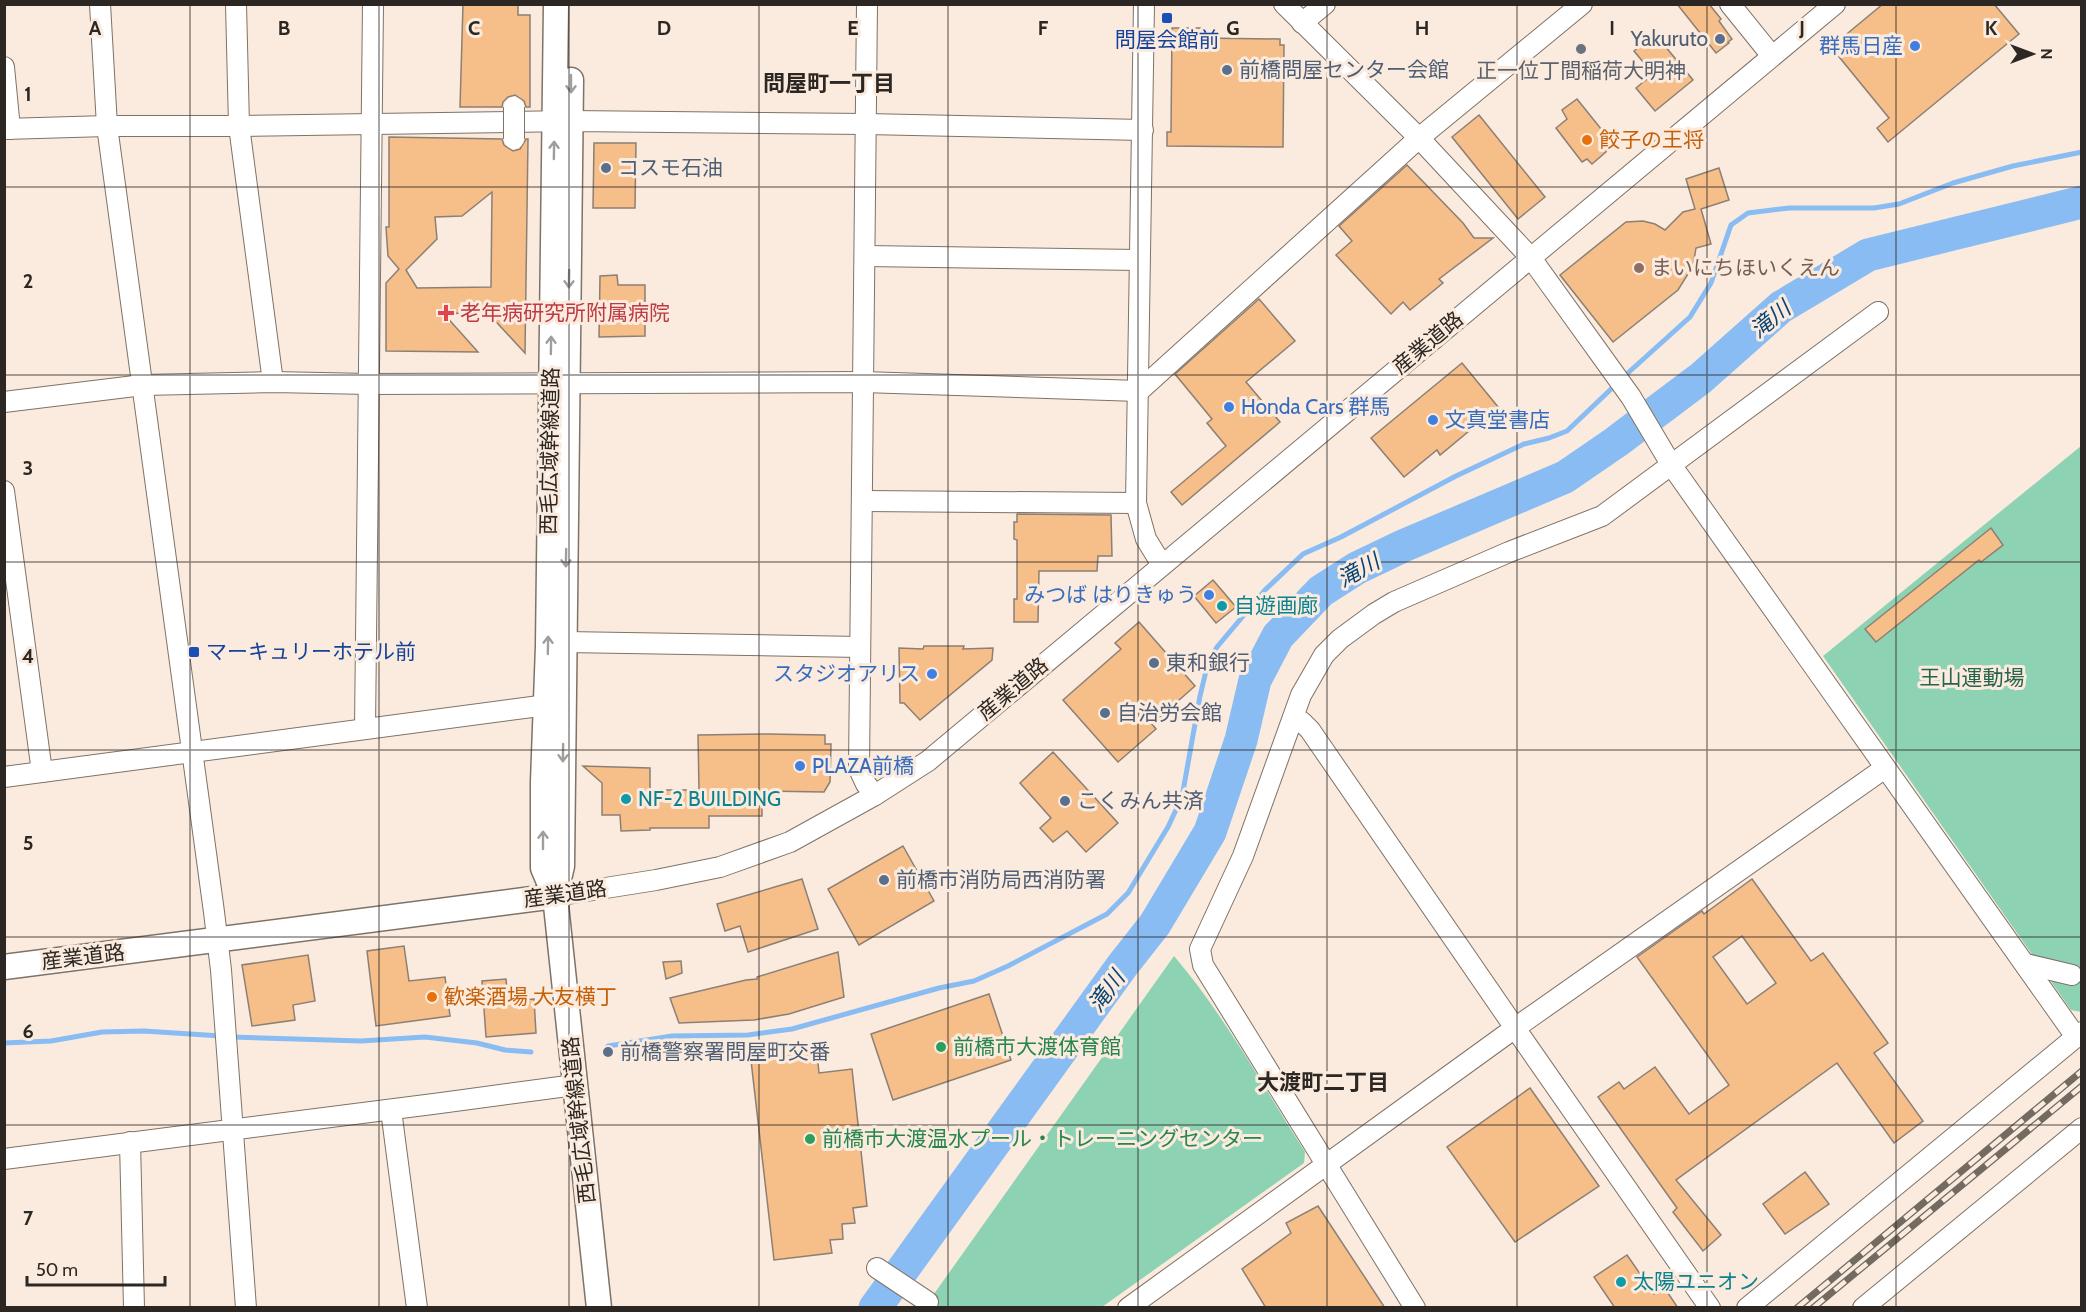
<svg xmlns="http://www.w3.org/2000/svg" width="2086" height="1312" viewBox="0 0 2086 1312" font-family="Cabin,'Noto Sans JP',sans-serif">
  <style>
    .green { fill: #8dd3b3 }
    .lines { fill: none; stroke-linecap: round; stroke-linejoin: round }
    .stream { stroke: #89bcf2; stroke-width: 5 }
    .river { stroke: #89bcf2; stroke-width: 33 }
    .building { fill: #f6be89; stroke: #8d7f74; stroke-width: 1.5; fill-rule: evenodd }
    .minor-casing { stroke: #7f7266; stroke-width: 22 }
    .major-casing { stroke: #7f7266; stroke-width: 27 }
    .minor { stroke: #fff; stroke-width: 20 }
    .major { stroke: #fff; stroke-width: 24 }
    .rail-casing { stroke: #736a62; stroke-width: 7 }
    .rail { stroke: #faebde; stroke-width: 4.5; stroke-dasharray: 14; stroke-linecap: butt }
    .minor-bridge-casing { stroke: #7f7266; stroke-width: 22; stroke-linecap: butt }
    .minor-bridge { stroke: #fff; stroke-width: 20 }
    .oneway { stroke: #a09e9c }
    .grid { fill: none; stroke: #2c2722; stroke-width: 1.5; stroke-opacity: 0.55 }
    .transit-dot { fill: #1a4fb4; stroke: #faebde; stroke-width: 2 }
    .service-dot { fill: #5c6f8a; stroke: #faebde; stroke-width: 2 }
    .shop-dot { fill: #3f7fe0; stroke: #faebde; stroke-width: 2 }
    .worship-dot { fill: #6b7280; stroke: #faebde; stroke-width: 2 }
    .food-dot { fill: #e8710a; stroke: #faebde; stroke-width: 2 }
    .education-dot { fill: #8d6e63; stroke: #faebde; stroke-width: 2 }
    .health-dot { fill: #e0444e; stroke: #faebde; stroke-width: 2 }
    .culture-dot { fill: #0f9aa8; stroke: #faebde; stroke-width: 2 }
    .leisure-dot { fill: #2e9e5b; stroke: #faebde; stroke-width: 2 }
    .labels { text-anchor: middle; stroke-width: 6; stroke-linejoin: round; paint-order: stroke }
    .service-label { font-size: 21px; fill: #4e5e75; stroke: #faebde; text-anchor: start }
    .transit-label { font-size: 21px; fill: #164399; stroke: #faebde }
    .shop-label { font-size: 21px; fill: #366cbe; stroke: #faebde; text-anchor: end }
    .worship-label { font-size: 21px; fill: #5b616d; stroke: #faebde }
    .food-label { font-size: 21px; fill: #c56008; stroke: #faebde; text-anchor: start }
    .education-label { font-size: 21px; fill: #785e54; stroke: #faebde; text-anchor: start }
    .health-label { font-size: 21px; fill: #be3a42; stroke: #faebde; text-anchor: start }
    .street-label { font-size: 21px; fill: #2c2722; stroke: #faebde }
    .culture-label { font-size: 21px; fill: #0d838f; stroke: #faebde; text-anchor: start }
    .park-label { font-size: 21px; fill: #28634b; stroke: #faebde }
    .leisure-label { font-size: 21px; fill: #27864d; stroke: #faebde; text-anchor: start }
    .neighbourhood-label { font-size: 22px; font-weight: bold; fill: #2c2722; stroke: #faebde }
    .water-label { font-size: 22px; font-style: italic; fill: #0a4373; stroke: #faebde }
    .grid-label { font-size: 20px; text-anchor: middle; font-weight: bold; fill: #2c2722; stroke: #faebde; stroke-width: 6; stroke-linejoin: round; paint-order: stroke }
  </style>
  <rect width="100%" height="100%" fill="#faebde"/>
  <g class="green">
    <path d="M2081 446V1012L2071 1010 1823 656Z"/>
    <path d="M1174 956C1225 1016 1263 1086 1305 1152L1304 1163 1102 1307 924 1308Z"/>
  </g>
  <g class="lines">
    <g class="stream">
      <path d="M231 1037 361 1041 425 1037 477 1043 505 1050 531 1052"/>
      <path d="M4 1043 51 1041 102 1032 144 1031 221 1036"/>
      <path d="M608 1046 672 1036 748 1035 792 1029 939 988 974 981 1008 966 1107 914 1128 893 1168 827 1182 797 1200 696 1208 663 1217 647 1265 590 1303 554 1341 537 1456 476 1524 444 1549 438 1567 431 1629 372 1690 317 1711 283 1731 225 1748 213 1789 208H1874L1899 204 1953 183 2013 166 2082 152"/>
    </g>
    <path class="river" d="M875 1308 1122 966 1155 924 1210 832 1241 740 1255 680 1278 636 1321 591 1357 568 1403 546 1565 477 1616 442 1701 378 1781 307 1868 255 2082 202"/>
  </g>
  <g class="building">
    <path d="M463 4H518V15H530V107H526L524 101 515 95 508 97 503 102 502 107H460Z"/>
    <path d="M1677 4H1709L1721 19 1719 21 1732 39 1728 42 1729 43 1716 53Z"/>
    <path d="M1883 4H1994L2019 34 1888 142 1877 128 1889 118 1831 47Z"/>
    <path d="M1172 28H1203V38L1280 39V45H1284L1283 147 1167 146V132H1171Z"/>
    <path d="M1655 34 1693 80 1655 111 1636 88 1653 74 1634 51Z"/>
    <path d="M1577 99 1610 140 1602 146 1607 151 1592 164 1587 159 1582 162 1556 128 1567 119 1562 110Z"/>
    <path d="M1479 115 1545 197 1518 219 1452 137Z"/>
    <path d="M389 137 502 139 504 145 513 151 520 149 526 139H528L525 353 487 312 444 314 478 352 386 351V283L399 269 388 256 386 227H389ZM492 192 491 287 417 288 406 270 437 239 435 217 462 216Z"/>
    <path d="M594 143H636L635 208H593Z"/>
    <path d="M1407 165 1463 223 1474 238H1493L1439 279 1443 283 1410 310 1403 302 1391 314 1336 255 1352 241 1339 226Z"/>
    <path d="M1719 168 1729 200 1701 209 1711 244 1696 248 1693 266 1678 290 1613 342 1560 275 1626 222 1643 221 1655 224 1665 230 1683 212 1695 209 1686 179Z"/>
    <path d="M617 275 618 285H645V336L599 337 600 276Z"/>
    <path d="M1259 299 1295 341 1246 382 1280 422 1182 505 1171 492 1226 446 1207 423 1212 419 1175 374Z"/>
    <path d="M1462 363 1503 413 1485 428 1480 422 1440 455 1437 450 1404 477 1371 438Z"/>
    <path d="M1017 514 1111 515 1112 556H1098L1097 571H1039L1038 622H1014V599H1017V540L1014 539V522H1017Z"/>
    <path d="M1991 528 2003 545 1981 562 1979 560 1876 642 1865 629Z"/>
    <path d="M1213 580 1236 607 1216 623 1194 596Z"/>
    <path d="M1139 622 1195 686 1152 724 1156 729 1118 762 1063 700 1121 649 1115 643Z"/>
    <path d="M924 646H964L963 649 993 648 992 660 920 720 904 703H900L899 648 923 649Z"/>
    <path d="M767 734 825 735V744H831L830 782 824 792 762 791V816H709V828H650V830L621 831 620 815H602V783L583 766 650 768V790H699L698 735Z"/>
    <path d="M1053 752 1118 823 1086 852 1067 831 1053 842 1040 828 1051 818 1020 783Z"/>
    <path d="M903 846 934 901 859 945 828 889Z"/>
    <path d="M802 879 818 929 748 952 740 926 725 931 717 904Z"/>
    <path d="M1752 879 1811 961 1823 953 1888 1043 1874 1053 1923 1121 1894 1143 1837 1063 1676 1180 1721 1235 1703 1251 1673 1212 1677 1208 1598 1097 1619 1082 1624 1089 1655 1067 1689 1114 1729 1085 1637 957 1702 911 1704 914ZM1742 936 1776 983 1747 1004 1713 957Z"/>
    <path d="M404 946 409 981 445 977 450 1016 376 1026 367 951Z"/>
    <path d="M838 952 844 997 789 1014 754 1020 679 1023 670 998 746 980 757 979V977Z"/>
    <path d="M308 955 315 1001 293 1005 295 1020 252 1026 242 965Z"/>
    <path d="M681 961 682 973 666 979 663 962Z"/>
    <path d="M506 979 508 1001 534 999 536 1033 486 1037 482 981Z"/>
    <path d="M989 994 1011 1060 893 1100 871 1034Z"/>
    <path d="M816 1044 819 1073 852 1069 867 1206 853 1208 855 1223 842 1224 843 1239 830 1240 832 1253 774 1260 750 1052Z"/>
    <path d="M1530 1088 1599 1186 1515 1242 1447 1147Z"/>
    <path d="M1805 1172 1829 1204 1785 1234 1763 1204Z"/>
    <path d="M1318 1206 1385 1308H1266L1242 1269 1291 1233 1286 1223Z"/>
    <path d="M1627 1255 1654 1294 1664 1287 1678 1308H1615L1594 1277Z"/>
  </g>
  <g class="lines">
    <g class="minor-casing">
      <g id="minor">
        <path d="M100 4 107 126 214 912 221 970 246 1308"/>
        <path d="M236 4 239 126 273 382"/>
        <path d="M867 4 859 769 866 784 875 795"/>
        <path d="M1144 4 1136 503 1146 539 1162 565"/>
        <path d="M1284 4 1419 138 1531 258 1631 397 1672 466 2076 1037"/>
        <path d="M1730 4 1772 56"/>
        <path d="M1302 23 1325 4"/>
        <path d="M4 67 10 129"/>
        <path d="M4 129 107 126H239L571 121 866 124 1143 130"/>
        <path d="M866 256 1139 260"/>
        <path d="M4 402 143 385 273 382 369 384 863 382 1139 391 1419 138 1582 4"/>
        <path d="M4 491 42 772"/>
        <path d="M863 501 1136 503"/>
        <path d="M565 642 860 647"/>
        <path d="M1293 718 1302 722 1310 730 1515 1028 1710 1308"/>
        <path d="M365 729 373 4"/>
        <path d="M4 777 547 705"/>
        <path d="M555 896 656 880 720 867 790 842 875 795 928 761 1835 4"/>
        <path d="M2026 964 2072 975"/>
        <path d="M391 1110 417 1308"/>
        <path d="M130 1142 134 1308"/>
        <path d="M4 1159C195 1134 385 1111 575 1085"/>
        <path d="M877 1268 928 1302"/>
        <path d="M1128 1308 1515 1028 1885 768"/>
        <path d="M1415 1308 1203 965 1200 949 1243 856 1301 695 1324 655 1340 639 1374 614 1394 602 1509 552 1602 516 1878 312"/>
        <path d="M1747 1308 2082 1032"/>
        <path d="M1863 1308 2082 1128"/>
      </g>
    </g>
    <g class="major-casing">
      <g id="major">
        <path d="M556 4 548 646 543 782V868L555 896 599 1308"/>
        <path d="M555 896 562 866 571 80"/>
        <path d="M4 967 555 896"/>
      </g>
    </g>
    <use href="#minor" class="minor"/>
    <use href="#major" class="major"/>
    <g class="rail-casing">
      <g id="rail">
        <path d="M1797 1308 2082 1071"/>
        <path d="M1813 1308 2082 1086"/>
      </g>
    </g>
    <use href="#rail" class="rail"/>
    <g class="minor-bridge-casing">
      <path id="minor-bridge" d="M514 107V139"/>
    </g>
    <use href="#minor-bridge" class="minor-bridge"/>
  </g>
  <defs><path id="oneway-shaft" d="M-6 0H5M1.5-3L5.5 0L1.5 3" fill="none" stroke-width="1.6" stroke-linecap="round" stroke-linejoin="round" transform="scale(1.5)"/></defs>
  <g class="oneway">
    <use href="#oneway-shaft" transform="translate(571 84) rotate(90)"/>
    <use href="#oneway-shaft" transform="translate(554 150) rotate(-89)"/>
    <use href="#oneway-shaft" transform="translate(569 279) rotate(91)"/>
    <use href="#oneway-shaft" transform="translate(551 345) rotate(-89)"/>
    <use href="#oneway-shaft" transform="translate(566 558) rotate(91)"/>
    <use href="#oneway-shaft" transform="translate(548 645) rotate(-89)"/>
    <use href="#oneway-shaft" transform="translate(563 753) rotate(91)"/>
    <use href="#oneway-shaft" transform="translate(543 840) rotate(-90)"/>
  </g>
  <path class="grid" d="M190 4V1308M379 4V1308M569 4V1308M759 4V1308M948 4V1308M1138 4V1308M1327 4V1308M1517 4V1308M1707 4V1308M1896 4V1308M4 187H2082M4 375H2082M4 562H2082M4 750H2082M4 937H2082M4 1125H2082"/>
  <g class="transit-dot">
    <rect x="1161" y="12" width="12" height="12" rx="3"/>
    <rect x="188" y="646" width="12" height="12" rx="3"/>
  </g>
  <g class="service-dot">
    <circle cx="1720" cy="39" r="6"/>
    <circle cx="1227" cy="70" r="6"/>
    <circle cx="606" cy="168" r="6"/>
    <circle cx="1154" cy="663" r="6"/>
    <circle cx="1105" cy="713" r="6"/>
    <circle cx="1065" cy="801" r="6"/>
    <circle cx="884" cy="880" r="6"/>
    <circle cx="608" cy="1052" r="6"/>
  </g>
  <g class="shop-dot">
    <circle cx="1915" cy="46" r="6"/>
    <circle cx="1229" cy="407" r="6"/>
    <circle cx="1433" cy="420" r="6"/>
    <circle cx="1209" cy="595" r="6"/>
    <circle cx="932" cy="674" r="6"/>
    <circle cx="800" cy="766" r="6"/>
  </g>
  <circle class="worship-dot" cx="1581" cy="49" r="6"/>
  <g class="food-dot">
    <circle cx="1587" cy="140" r="6"/>
    <circle cx="432" cy="997" r="6"/>
  </g>
  <circle class="education-dot" cx="1639" cy="268" r="6"/>
  <path class="health-dot" d="M443 304h6v6h6v6h-6v6h-6v-6h-6v-6h6z"/>
  <g class="culture-dot">
    <circle cx="1222" cy="606" r="6"/>
    <circle cx="626" cy="799" r="6"/>
    <circle cx="1621" cy="1282" r="6"/>
  </g>
  <g class="leisure-dot">
    <circle cx="941" cy="1047" r="6"/>
    <circle cx="810" cy="1139" r="6"/>
  </g>
  <g class="labels">
    <g class="service-label">
      <text x="1708" y="46" text-anchor="end">Yakuruto</text>
      <text x="1239" y="77">前橋問屋センター会館</text>
      <text x="618" y="175">コスモ石油</text>
      <text x="1166" y="670">東和銀行</text>
      <text x="1117" y="720">自治労会館</text>
      <text x="1077" y="808">こくみん共済</text>
      <text x="896" y="887">前橋市消防局西消防署</text>
      <text x="620" y="1059">前橋警察署問屋町交番</text>
    </g>
    <g class="transit-label">
      <text x="1167" y="47">問屋会館前</text>
      <text x="206" y="659" text-anchor="start">マーキュリーホテル前</text>
    </g>
    <g class="shop-label">
      <text x="1903" y="53">群馬日産</text>
      <text x="1241" y="414" text-anchor="start">Honda Cars 群馬</text>
      <text x="1445" y="427" text-anchor="start">文真堂書店</text>
      <text x="1197" y="602">みつば はりきゅう</text>
      <text x="920" y="681">スタジオアリス</text>
      <text x="812" y="773" text-anchor="start">PLAZA前橋</text>
    </g>
    <g class="worship-label">
      <text x="1581" y="78">正一位丁間稲荷大明神</text>
    </g>
    <g class="food-label">
      <text x="1599" y="147">餃子の王将</text>
      <text x="444" y="1004">歓楽酒場 大友横丁</text>
    </g>
    <g class="education-label">
      <text x="1651" y="275">まいにちほいくえん</text>
    </g>
    <g class="health-label">
      <text x="460" y="320">老年病研究所附属病院</text>
    </g>
    <g class="street-label">
      <text transform="translate(1428 343) rotate(-40)" y="7">産業道路</text>
      <text transform="translate(550 451) rotate(-89)" y="7">西毛広域幹線道路</text>
      <text transform="translate(1013 689) rotate(-40)" y="7">産業道路</text>
      <text transform="translate(565 894) rotate(-8)" y="7">産業道路</text>
      <text transform="translate(83 957) rotate(-7)" y="7">産業道路</text>
      <text transform="translate(579 1120) rotate(-96)" y="7">西毛広域幹線道路</text>
    </g>
    <g class="culture-label">
      <text x="1234" y="613">自遊画廊</text>
      <text x="638" y="806">NF-2 BUILDING</text>
      <text x="1633" y="1289">太陽ユニオン</text>
    </g>
    <g class="park-label">
      <text x="1972" y="685">王山運動場</text>
    </g>
    <g class="leisure-label">
      <text x="953" y="1054">前橋市大渡体育館</text>
      <text x="822" y="1146">前橋市大渡温水プール・トレーニングセンター</text>
    </g>
    <g class="neighbourhood-label">
      <text x="829" y="91">問屋町一丁目</text>
      <text x="1323" y="1090">大渡町二丁目</text>
    </g>
    <g class="water-label">
      <text transform="translate(1770 319) rotate(-39)" y="8">滝川</text>
      <text transform="translate(1358 570) rotate(-29)" y="8">滝川</text>
      <text transform="translate(1106 991) rotate(-54)" y="8">滝川</text>
    </g>
  </g>
  <g class="grid-label">
    <text x="95" y="35">A</text>
    <text x="284" y="35">B</text>
    <text x="474" y="35">C</text>
    <text x="664" y="35">D</text>
    <text x="853" y="35">E</text>
    <text x="1043" y="35">F</text>
    <text x="1233" y="35">G</text>
    <text x="1422" y="35">H</text>
    <text x="1612" y="35">I</text>
    <text x="1802" y="35">J</text>
    <text x="1991" y="35">K</text>
    <text x="28" y="101">1</text>
    <text x="28" y="288">2</text>
    <text x="28" y="475">3</text>
    <text x="28" y="663">4</text>
    <text x="28" y="850">5</text>
    <text x="28" y="1038">6</text>
    <text x="28" y="1225">7</text>
  </g>
  <rect width="2086" height="1312" fill="none" stroke="#2c2722" stroke-width="12"/>
  <g transform="translate(2032 54) rotate(90)" stroke="#faebde" stroke-width="4.5" paint-order="stroke">
  <path d="M0-4.5L10 22L0 15L-10 22Z" fill="#2c2722"/>
  <text y="-9" font-size="16" font-weight="bold" text-anchor="middle" fill="#2c2722">N</text>
  </g>
  <path d="M27 1276v9h138v-9" fill="none" stroke="#2c2722" stroke-width="3"/>
  <text x="36" y="1276" font-size="18" fill="#2c2722" stroke="#faebde" stroke-width="4.5" paint-order="stroke">50 m</text>
</svg>
